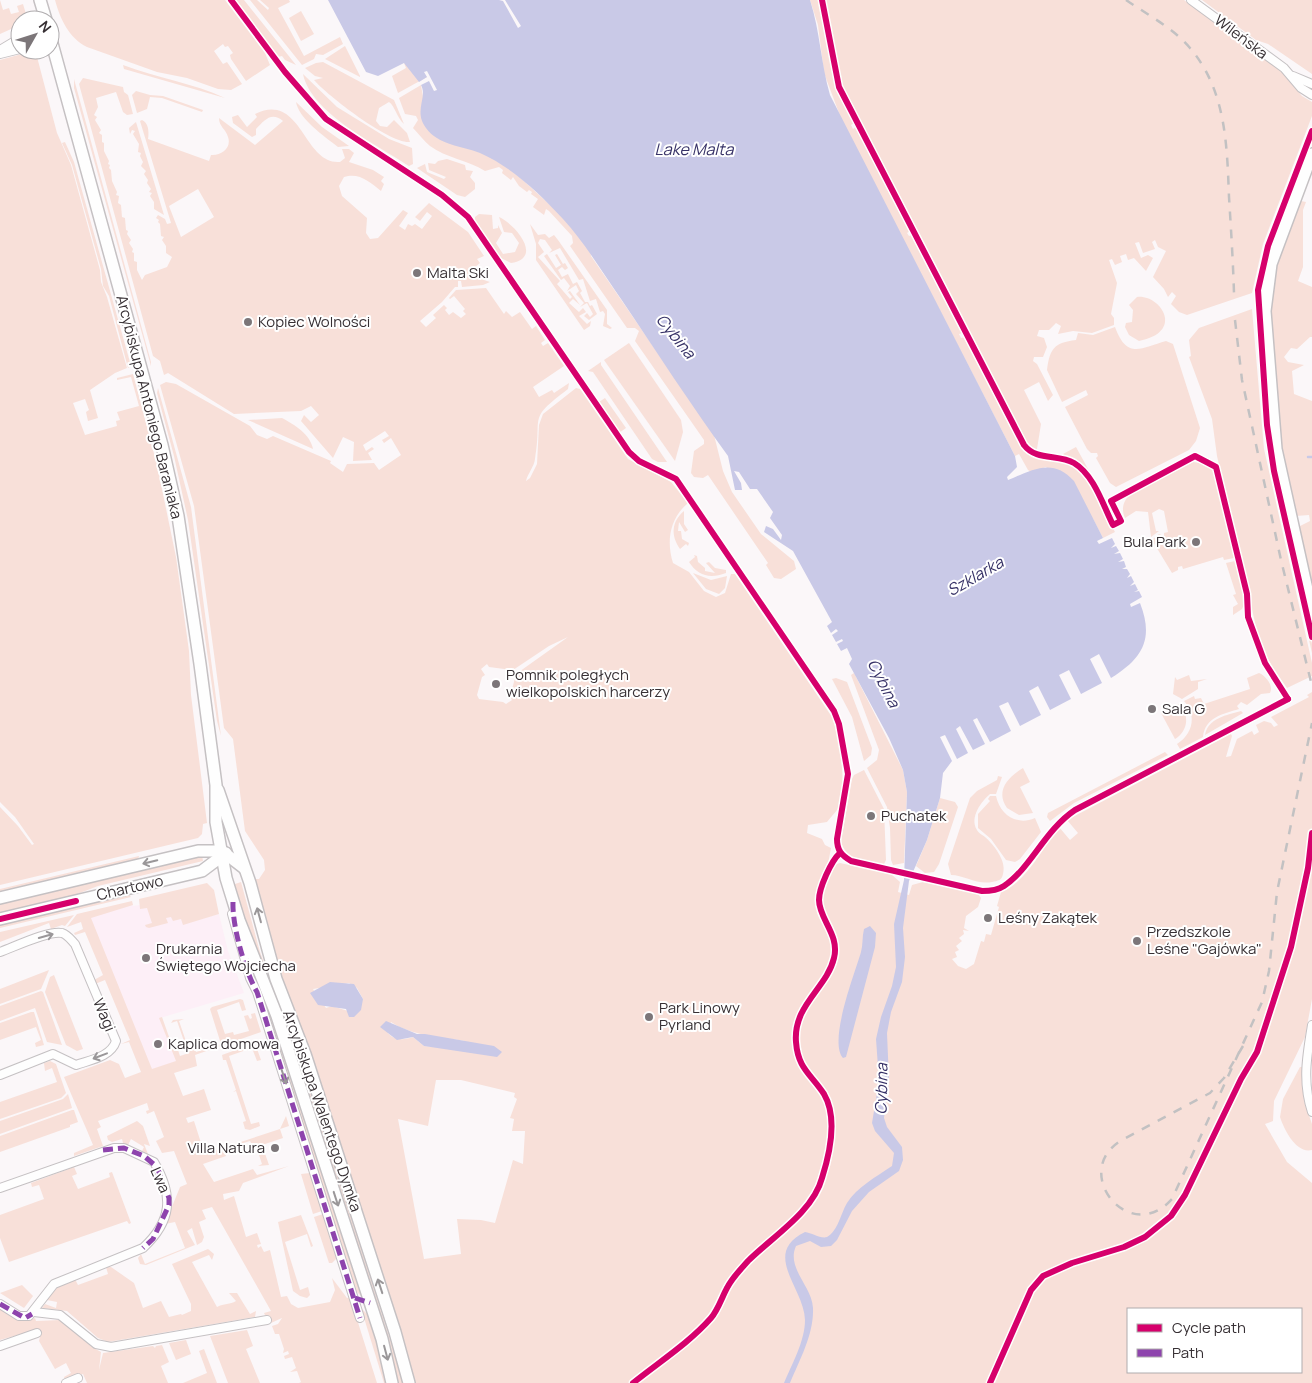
<svg xmlns="http://www.w3.org/2000/svg" width="1312" height="1383" viewBox="0 0 1312 1383" font-family="Manrope,sans-serif">
  <style>
    .built { fill: #fdeff7 }
    .green { fill: #f8e0d9; fill-rule: evenodd }
    .water { fill: #c9c9e7 }
    .lines { fill: none; stroke-linecap: round; stroke-linejoin: round }
    .stream { stroke: #c9c9e7; stroke-width: 2.5 }
    .street-casing { stroke: #c5c1c3; stroke-width: 10 }
    .secondary-casing { stroke: #c5c1c3; stroke-width: 14 }
    .street { stroke: #fefefe; stroke-width: 8 }
    .secondary { stroke: #fefefe; stroke-width: 11 }
    .rail { stroke: #c2c1c2; stroke-width: 2.5; stroke-dasharray: 9 9; stroke-linecap: butt }
    .quiet { stroke: #8e44ad; stroke-width: 5; stroke-dasharray: 10 5; stroke-linecap: butt }
    .cycleway-casing { stroke: #fff; stroke-width: 9 }
    .cycleway { stroke: #d6006c; stroke-width: 6 }
    .oneway { stroke: #9a9799 }
    .poi-dot { fill: #7c7679; stroke: #fff; stroke-width: 2 }
    .labels { text-anchor: middle; stroke-width: 4; stroke-linejoin: round; paint-order: stroke }
    .street-label { font-size: 15px; fill: #373034; stroke: #fff }
    .poi-label { font-size: 15px; fill: #373034; stroke: #fff; text-anchor: start }
    .water-label { font-size: 16px; font-style: italic; fill: #373267; stroke: #fff }
  </style>
  <rect width="100%" height="100%" fill="#fbf7f9"/>
  <path class="built" d="M132 904 133 906 140 905 183 906 187 923 219 914 228 951 244 993 160 1018 177 1061 152 1070 88 915Z"/>
  <g class="green">
    <path d="M0 0 3 10 9 8 11 14 19 12 17 6 23 4 26 14 25 20H20V25L0 34Z"/>
    <path d="M55 0H225L265 53 270 65 246 81 231 59 230 55 233 53 228 46 225 47 223 44 214 51 223 64 227 62 242 84 231 90 218 89 187 78 157 72 87 47C69 38 60 19 55 0Z"/>
    <path d="M235 0H244L296 65 285 60 282 56 278 57Z"/>
    <path d="M250 0H257L268 10 269 8 260 0H289L290 2 278 8 304 56 340 37 343 44 323 55 316 54 314 59 302 65Z"/>
    <path d="M810 0H820L836 88 854 123 851 125 853 129 856 127 910 231 907 233 909 236 912 235 963 333 959 334 961 338 965 337 1022 446C1034 462 1052 455 1068 462 1092 474 1103 510 1115 532L1103 538 1093 519 1046 467 1031 472 1028 470 1019 454 1015 456 842 121 824 73 818 25Z"/>
    <path d="M824 0H1184L1278 68 1302 96 1312 102V116L1263 244 1252 293 1187 315 1179 312 1171 304 1176 296 1172 292 1168 297 1164 289 1153 277 1166 251 1158 247 1155 240 1152 242 1155 249 1143 253 1139 242 1135 243 1141 258 1148 255 1153 258 1146 271 1134 258 1128 260 1126 254 1120 256 1122 262 1115 265 1112 259 1109 260 1117 283 1111 314 1114 318V325L1092 333 1073 331 1058 334 1061 326 1056 323 1049 330H1039L1037 336 1044 338 1047 347 1043 357H1034L1033 361 1037 364 1053 395 1048 401 1039 382 1024 390 1041 424 1037 449 1035 451 1025 444 1015 424 843 92Z"/>
    <path d="M1202 0H1312V74L1268 44 1256 40Z"/>
    <path d="M301 11 314 34 301 41 289 18Z"/>
    <path d="M345 46 360 76V77L325 59Z"/>
    <path d="M29 52 36 53 57 133 71 165 100 270 101 282 107 297 127 368 115 373 90 390 98 418 88 421 86 412 89 410 85 399 73 403 85 435 117 426 116 421 120 420 117 412 139 406 131 377 117 380V378L133 374 157 465 176 557 189 651 191 695 207 823 203 824 202 834 198 838 0 885V807L18 826 32 845 34 844 15 817 0 802V60Z"/>
    <path d="M323 62 394 100 404 124C397 118 395 106 389 102L379 108 376 121 380 126 387 127 394 120 407 133 410 142C390 144 328 96 314 80L323 78 315 76 305 68 316 63Z"/>
    <path d="M404 63 427 77 398 93 392 76 406 68Z"/>
    <path d="M123 65C157 78 193 83 225 98L124 69Z"/>
    <path d="M303 74 337 107 389 139 412 148 413 164 409 166C376 144 311 113 303 74Z"/>
    <path d="M83 78 123 87 124 92 128 95 133 114 127 115 123 112 116 92 96 98 98 107 94 115 97 117 95 120 101 130 99 133 102 135V142L104 143V151L109 161 108 164 110 165 109 168 111 170 112 181 117 192 116 195 119 196 118 203 121 205 122 217 125 218 126 230 128 231 127 234 131 240 129 243 133 249 132 252 134 253V261L137 262V270L142 280 145 275 167 267 172 257 166 253V246L162 240 164 237 161 236 160 224 158 222 159 220 156 218 158 215 165 219 167 224 171 223 140 121 142 120C149 123 149 133 148 139L209 161 211 155C221 156 232 148 228 137 226 129 219 127 219 118L255 145 283 121C271 111 264 121 256 129V135L252 137 233 123 232 117 238 115 247 127 257 117 255 114C302 91 303 165 340 162L345 158 342 149H349L354 153 349 162 373 170 384 177 381 181 384 184 381 191C370 182 359 172 344 177L339 186 342 196 367 218 366 233 370 239 378 238 403 210 408 213 399 226 405 230 408 224 412 226 415 224 422 229 432 216 427 212 420 221 415 217 429 203 468 232 484 256 477 259 480 263 474 268 481 279 490 282 483 285 462 287 461 281H458V287H455L442 302 420 321 426 327 436 318 433 315 444 305 447 308 445 310 449 315 453 312 461 318 466 314 463 311 465 309 454 296 450 299 449 298 456 290 486 288 504 314 506 311 512 317 520 312 532 329 536 326 545 340 541 343 543 346 548 343 564 366 533 387 539 397 552 390 554 393 569 383 568 389C526 421 543 414 535 459 534 467 528 473 526 481L530 478 537 464 539 425 543 414 576 388 580 389 628 459 671 482 688 503C670 518 666 541 673 563L689 572 704 591 716 597 725 593 731 574H735L832 717C839 736 849 792 837 810 834 814 830 818 827 822L808 825 807 833 822 839 825 845 831 848 827 869 830 870 834 865 840 863 891 874 900 882 898 892 909 895 912 885 923 882 978 894 981 898 978 907 966 916 964 928 969 931 963 930 964 934 959 938 962 941 956 946 959 950 955 952 957 957 952 959 958 966 966 969 974 964 981 941 984 942 986 934 991 935 999 907 997 906 1001 892C1027 882 1042 848 1059 827L1070 840 1078 833 1067 820 1231 734 1232 736 1226 757 1231 756 1237 739 1252 731 1254 735 1259 732 1256 725 1264 721 1271 723 1274 727 1278 725 1271 717 1309 697 1307 695 1312 692V999L1305 1037 1274 1101 1273 1121 1265 1124 1287 1162 1312 1183V1383H414L284 989 252 879H259L265 870 264 860 245 831 233 739 224 728 194 506 160 385 166 382 176 384 250 426 257 435 267 439 273 436 331 461 330 463 343 472 347 464 374 463 379 470 401 455 391 438 384 443 382 440 389 436 385 431 363 445 366 451 372 447 374 449 368 453 372 460 353 461 354 442 343 437 333 458 301 421 304 415 311 422 319 415 311 406 301 411 234 414 168 373 164 375 160 361 153 356 79 84ZM198 189 214 217 181 237 169 206ZM568 637 516 674 510 697 512 700 506 704 503 702 479 699 477 695 482 677 485 675 481 669 487 664 489 667 513 670 549 646ZM349 983 357 988 363 999 348 1011 332 1006 326 1008 313 989ZM391 1022C412 1036 440 1037 465 1041L451 1048 424 1046 413 1037C404 1040 395 1041 388 1033ZM436 1080H461L515 1093 514 1097 517 1099 510 1118 514 1119 512 1131H525L523 1164 513 1160 495 1223 481 1220 457 1219 461 1254 424 1259 398 1119 428 1126ZM1128 1309H1301V1372H1128Z"/>
    <path d="M74 79 151 362V366L74 88Z"/>
    <path d="M421 85 423 97 465 146 500 159 550 205H554L590 248 591 256 714 435 723 471 732 492 761 534 794 561 796 569 781 579 774 578 766 565 768 563 708 475 703 478 694 477 691 473 694 451 704 444V440L635 341 639 331 635 328H627L570 246 573 243 572 236 549 211 546 209 544 215 533 207 538 199 531 194 532 192 529 190 527 192 519 186 513 177 511 180 502 173 503 170 499 167 485 171C468 160 446 158 430 146 424 141 419 134 413 128L418 120 416 116 405 114 399 98Z"/>
    <path d="M136 91 150 95 163 96 203 110 202 112 162 98 150 97 147 109 137 113 132 95Z"/>
    <path d="M296 102 322 127 349 146 338 147C324 136 299 119 296 102Z"/>
    <path d="M136 122 164 215 154 209V202L150 196 152 193 149 192 151 189 147 183 148 180 144 174 146 171 141 166 143 162 140 156 141 153 138 152 139 144 133 134 135 131 132 130 130 134 129 128Z"/>
    <path d="M65 142 74 162 131 366 128 368 109 296 103 286 101 269 72 165 62 143Z"/>
    <path d="M447 159 465 165 466 170 473 171 470 177 475 183V189L465 197 457 195 417 168 425 164 427 172 444 179 446 177 429 170 428 163 435 164 438 161Z"/>
    <path d="M1301 201 1306 202 1303 210V267L1298 281 1312 287V337H1310L1297 349 1291 348 1284 357 1288 362 1304 365 1292 371 1294 394 1312 401V589L1298 527 1310 521 1309 515 1296 516 1282 464 1269 308 1277 259 1298 202Z"/>
    <path d="M479 214 492 215 493 229 498 228V225L502 233 496 243 503 254 515 252 519 243 512 233 504 232 499 217C515 224 544 258 511 263L499 257 475 222V217Z"/>
    <path d="M530 224 538 235 545 234 549 238 554 235 558 240 607 310V324L612 328 610 329 603 326 605 314 603 311 600 312 596 299 590 301 583 279 579 280 560 248 549 253 552 250 545 240 540 239 538 243 544 252 538 257 560 281 557 284 570 299 572 297 568 292 570 291 580 305 573 299 569 303 579 312 583 308 586 312 579 316 587 324 591 321 590 326 584 330 536 260V244Z"/>
    <path d="M547 254 556 268 561 265 555 255 557 254 563 264 565 263 568 268 565 270 562 267 558 270 562 277 568 274 573 284 577 282 582 291 580 293 585 302H588L590 306 592 305 597 314 589 320 584 316 587 313 590 317 593 314 587 303 580 307 584 303 576 294 579 291 576 285 567 291 570 286 564 278 561 280 544 256 541 258Z"/>
    <path d="M1137 297C1160 294 1186 332 1139 341L1129 335 1125 327 1126 323 1132 322 1133 310 1129 305Z"/>
    <path d="M1256 308 1266 425 1272 471 1312 644V653L1270 471 1264 425Z"/>
    <path d="M1252 309 1264 449 1312 663V676L1287 688 1271 665 1259 640 1217 456 1212 419 1189 357 1191 356 1189 340 1199 328Z"/>
    <path d="M1115 327C1127 360 1141 348 1166 341L1173 344 1200 428 1196 441 1189 450 1116 487 1110 483 1096 458 1098 456 1097 453H1091L1087 449 1065 407 1088 395 1086 390 1062 402 1047 370C1050 348 1054 343 1076 340L1078 333 1093 335Z"/>
    <path d="M629 343 681 420 683 432 675 461 604 360Z"/>
    <path d="M601 362V365L667 462H658L652 459 593 372 588 371Z"/>
    <path d="M158 388 191 507 221 736 217 721 188 520 174 456 157 393Z"/>
    <path d="M605 398 626 428 619 433 599 402Z"/>
    <path d="M282 418C295 425 310 434 313 449L248 420Z"/>
    <path d="M1076 447 1115 518 1114 520 1088 472 1063 454Z"/>
    <path d="M1193 462 1207 464 1215 472 1235 555 1234 558 1224 560 1223 557 1183 569 1182 566 1178 567V570L1172 573 1152 540 1159 534 1164 536V533L1168 532 1164 511 1159 509 1152 513 1156 531H1159L1151 537 1148 512 1136 511 1125 518C1121 509 1123 501 1130 495Z"/>
    <path d="M684 511V524L688 530 685 532 679 522 678 531H681L682 539 689 543 688 546 686 544 680 549C671 536 671 522 684 511Z"/>
    <path d="M694 555 697 556 698 562 705 568V571L715 573 706 563 709 562 715 568 726 570V573C710 579 698 576 689 562L695 557Z"/>
    <path d="M1235 561 1245 602 1242 609 1233 615V607L1238 604 1233 595 1236 594 1226 563Z"/>
    <path d="M693 573 711 580 727 576 725 588 719 594 706 589Z"/>
    <path d="M854 673 903 770 907 792 904 863 893 865 891 860 890 828 887 807 867 768 877 760 879 750 851 675Z"/>
    <path d="M1259 673C1266 676 1274 686 1270 693L1261 694 1247 705 1241 702 1237 706 1239 709C1223 714 1205 717 1203 737L1180 749 1177 744C1193 734 1197 715 1184 701L1194 696 1195 699 1201 698 1204 704 1250 689 1247 678Z"/>
    <path d="M1189 675 1191 681 1207 679 1198 682V689L1182 699 1173 694 1175 677 1177 680Z"/>
    <path d="M836 678 847 682 872 748 871 755 864 761 852 717 832 679Z"/>
    <path d="M1179 704C1190 715 1188 731 1175 739L1161 713Z"/>
    <path d="M1241 711 1243 713 1205 735C1208 718 1227 715 1241 711Z"/>
    <path d="M1165 752 1168 755 1074 803 1050 821 1047 817 1048 813Z"/>
    <path d="M1023 768 1030 782 1020 787 1033 813 1019 815 1007 808C995 791 1008 777 1023 768Z"/>
    <path d="M864 770 884 809 886 860 884 864C868 861 845 861 841 841L852 779 854 775Z"/>
    <path d="M998 776 1002 777 996 794H990C982 801 969 817 977 830 978 833 983 835 985 837 994 845 1007 861 1003 874 1002 880 998 881 992 882 977 885 964 875 951 875L948 864 970 798 977 791 997 780Z"/>
    <path d="M990 796H996C1000 815 1017 826 1035 818L1041 832 1020 859 1015 862 1006 860 991 839 978 828V814L990 801 988 799Z"/>
    <path d="M940 798 955 802 958 807 939 864 934 872 925 873 916 866 927 840Z"/>
    <path d="M202 855 203 861 98 886 72 896 0 914V903Z"/>
    <path d="M139 856 138 860 0 893V889Z"/>
    <path d="M241 882 260 952 302 1064 404 1383H398L391 1354 232 885Z"/>
    <path d="M207 883 214 890 219 914 183 925 181 919 173 921 171 917 166 918 168 923 149 928 146 927 145 925 152 923 147 908 140 909 139 899Z"/>
    <path d="M127 893 131 897 0 928V924Z"/>
    <path d="M132 901 133 905 91 918 152 1069 176 1061 159 1018 162 1017 174 1051 178 1050 180 1056 186 1054 184 1048 186 1047 177 1021 171 1023 173 1020 184 1019 179 1021 188 1047H194L196 1052 221 1044 210 1009 212 1007 240 999 243 1000 246 1010 242 1011 239 1002 217 1010 225 1034 233 1032 234 1035 249 1031 244 1016 248 1015 250 1019 252 1018 251 1014 255 1013 261 1032 195 1055 197 1066 174 1073 183 1096 204 1089 211 1110 186 1118 188 1123 194 1121 202 1146 210 1152 280 1129 286 1116 289 1126 280 1129 283 1138 262 1145 269 1165 258 1166 262 1164 255 1143H251L250 1141 224 1149 226 1156 203 1164 214 1182 253 1169 257 1175 289 1166 243 1183 239 1191 223 1194 224 1200 234 1196 246 1237 257 1233 261 1244 257 1245 258 1248 261 1246 264 1252 270 1250 281 1297 287 1296 291 1304 298 1308 330 1302 335 1290 332 1278 347 1298 350 1297 377 1383H299L301 1382 297 1371 290 1372 296 1368 292 1357 285 1359 284 1356 289 1354 288 1351 283 1353 284 1349 279 1334H275L272 1326 278 1324 282 1318 271 1323 268 1315H265L264 1313 271 1311 212 1207 202 1210 206 1219 199 1222 204 1237 202 1242 197 1245 192 1228 187 1231 195 1245 146 1265 140 1264 138 1258 141 1254 145 1264 185 1248 175 1222 165 1224 180 1187 187 1184 174 1151 162 1153 156 1141 164 1137 154 1111 147 1114 146 1111 149 1110 147 1103 98 1121 101 1127 97 1129 103 1146 74 1156V1153L93 1145C84 1122 73 1100 64 1077L110 1060 119 1064 125 1078 141 1072 129 1042 121 1044 130 1040 105 980 95 984 94 980 103 975 85 932 75 935 74 933 83 929 81 922 67 927 77 914Z"/>
    <path d="M74 915 65 926 62 925 51 929 49 923 0 942V932Z"/>
    <path d="M49 970 41 989 0 1004V989Z"/>
    <path d="M54 975 83 1049 77 1051 66 1045 45 992 50 977Z"/>
    <path d="M256 975 263 992 361 1296 355 1290 254 977Z"/>
    <path d="M41 991 43 992 62 1045 47 1042 35 1008 0 1021V1006Z"/>
    <path d="M31 1012H34L44 1045 36 1047 35 1043 41 1040 36 1027 0 1040V1023Z"/>
    <path d="M252 1044 256 1046 261 1060 257 1061 252 1048 229 1056 251 1124 259 1122 260 1126 250 1130 245 1129 243 1122 246 1121 236 1091 233 1092 236 1090 226 1060H223L222 1055Z"/>
    <path d="M50 1061 56 1064 66 1093 61 1098 0 1119V1102L57 1082 52 1068 45 1071 44 1063Z"/>
    <path d="M1300 1067H1302L1304 1101 1312 1124V1150C1296 1154 1284 1129 1280 1117L1283 1099Z"/>
    <path d="M68 1094 72 1108 0 1134V1121L63 1099Z"/>
    <path d="M72 1110H74L78 1122 70 1125V1127L0 1152V1136Z"/>
    <path d="M137 1121 143 1126 150 1146 144 1144 148 1154 142 1151 144 1147 131 1139 128 1145 123 1143 122 1139 112 1142 108 1140 107 1136Z"/>
    <path d="M74 1167 77 1174 72 1176 78 1189 110 1177 109 1173 112 1172 131 1223 129 1224 127 1221 9 1262 0 1238V1215L44 1199 39 1185 32 1187 31 1183Z"/>
    <path d="M310 1173 322 1211 313 1214 301 1174Z"/>
    <path d="M323 1214 337 1258 332 1263H329L314 1217Z"/>
    <path d="M301 1215 313 1246 311 1247 307 1234 285 1242 300 1290 308 1287 310 1295 307 1298 300 1296 293 1291 278 1222Z"/>
    <path d="M208 1249 214 1254 212 1260 209 1255 192 1262 217 1307C224 1303 230 1305 236 1301L229 1293H237L250 1314 256 1311 255 1317 108 1342 98 1338 67 1311 42 1308 45 1304 56 1308 57 1302 47 1300 56 1287 75 1279 78 1285 108 1274 106 1267H111L134 1283 143 1308 161 1301 169 1317 181 1314 182 1315 191 1311V1304L172 1264Z"/>
    <path d="M22 1285 33 1296 24 1308 0 1293Z"/>
    <path d="M361 1308 370 1317 388 1383H384Z"/>
    <path d="M0 1309C12 1317 20 1325 35 1318L36 1321 61 1320 92 1347 101 1352 99 1370 103 1353 153 1346 155 1348 156 1346 162 1345 169 1362 161 1366 168 1383H87L83 1374 65 1380 64 1377 71 1373 66 1363 55 1369 39 1341 41 1333 39 1329 0 1340Z"/>
    <path d="M247 1330 253 1346 246 1349 260 1383H228L210 1336Z"/>
    <path d="M186 1340 191 1354 176 1360 169 1343Z"/>
    <path d="M204 1349 217 1383H183L207 1373 199 1351Z"/>
  </g>
  <g class="water">
    <path d="M328 0H499L503 1 518 28 521 26 505 0H810C820 31 821 64 830 95L1015 456 1017 467 1007 477 1008 480C1032 470 1053 457 1074 481L1103 538 1097 541 1099 544 1112 538 1115 544 1111 548 1116 546 1119 551 1114 554 1120 553 1123 559 1118 562 1124 561 1126 567 1122 569H1127L1130 574 1127 578 1131 576 1134 582 1130 586 1135 584 1138 590 1134 592 1139 591 1142 597 1130 604 1131 607 1140 603C1154 639 1143 658 1111 678L1099 654 1090 659 1102 683 1081 694 1069 670 1059 675 1071 699 1050 710 1038 686 1029 691 1041 715 1020 726 1008 702 999 706 1011 731 990 742 977 718 973 720 985 744 973 750 960 726 956 729 968 753 957 759 945 735 940 737 952 761 943 773 940 798 927 840 909 881 903 928 905 957 902 982 891 1012 887 1033 889 1080 884 1118 887 1127 902 1147 903 1160 899 1171 869 1192 852 1211 837 1240 831 1246 821 1247 810 1241 796 1246C786 1268 812 1286 813 1308 814 1334 800 1359 790 1383H784C792 1364 805 1341 805 1320 804 1287 761 1254 805 1232 812 1233 821 1239 827 1237 838 1231 841 1213 847 1203 857 1187 876 1177 892 1166L894 1153 875 1131 872 1123 879 1081 876 1039 881 1017 892 986 896 967 894 924 904 880 907 792 903 770 889 738 849 664 852 659 847 648 841 651 837 644 843 641 842 639 836 642 832 635 838 631 836 629 831 633 827 626 832 622 793 551 764 532 766 526 773 529 781 540 782 535 770 518 773 512 757 489H750L739 472 734 471 741 483 742 490H735L728 456C691 405 656 351 621 299 602 272 585 243 563 219 540 194 512 167 480 153 462 146 438 145 426 128 413 110 428 98 421 85L429 81 434 91 437 90 427 71 424 72 427 77 419 82 404 63 378 76 366 72Z"/>
    <path d="M870 926 876 933 875 947 846 1057 843 1058C828 1041 855 973 861 952 863 945 862 937 864 929Z"/>
    <path d="M330 982 354 984 363 999 361 1010 354 1017H349L346 1009 318 1005 310 993Z"/>
    <path d="M386 1021 417 1034H425L494 1046 502 1052 497 1057 424 1046 413 1037 397 1040 380 1027Z"/>
  </g>
  <g class="lines">
    <path class="stream" d="M1308 457H1312"/>
    <g class="street-casing">
      <g id="street">
        <path d="M1191 0 1284 68 1301 88 1312 95"/>
        <path d="M0 50 20 38"/>
        <path d="M0 54 20 49"/>
        <path d="M1293 76 1312 84"/>
        <path d="M232 914 250 978 257 992 360 1318"/>
        <path d="M0 952C14 947 49 930 62 933 68 935 71 940 75 944L116 1041C111 1057 90 1060 76 1065L53 1054 0 1075"/>
        <path d="M1312 1025C1307 1055 1302 1082 1312 1112"/>
        <path d="M0 1188 114 1148H124L154 1162C174 1196 172 1221 143 1248L54 1284 29 1316H19L0 1304"/>
        <path d="M34 1312 60 1315 96 1344 111 1347 267 1320"/>
        <path d="M0 1346 37 1333"/>
        <path d="M66 1383 78 1378"/>
      </g>
    </g>
    <g class="secondary-casing">
      <g id="secondary">
        <path d="M40 0 46 20"/>
        <path d="M50 36 162 445 178 516 200 664 216 785V822L226 878 239 920 277 1016 382 1339 392 1383"/>
        <path d="M1312 154 1271 264 1265 311 1276 449 1312 612"/>
        <path d="M218 790 250 883 276 979 305 1054 395 1332 409 1383"/>
        <path d="M0 898 198 851H222L244 868"/>
        <path d="M0 919 202 871 226 853"/>
      </g>
    </g>
    <use href="#street" class="street"/>
    <use href="#secondary" class="secondary"/>
    <g class="rail">
      <path d="M1126 0C1148 15 1173 28 1190 48 1226 90 1227 145 1229 197 1231 229 1233 261 1234 293"/>
      <path d="M1235 320 1242 380 1281 560 1312 686"/>
      <path d="M1243 1046 1224 1078 1210 1093 1122 1140C1069 1171 1129 1247 1172 1199L1262 1002 1269 971 1277 892 1312 723"/>
    </g>
    <g class="quiet">
      <path d="M233 902C232 926 245 971 257 992L360 1318"/>
      <path d="M103 1150 124 1148 144 1156 157 1167 169 1198V1205L153 1239 143 1248"/>
      <path d="M355 1298 370 1303"/>
      <path d="M0 1304 25 1318 32 1314"/>
    </g>
    <g class="cycleway-casing">
      <g id="cycleway">
        <path d="M231 0 285 72 326 119 442 195 468 217 629 452 639 461 676 479 834 711 839 724 848 774 837 839C837 850 841 855 851 861L982 891C990 891 998 890 1004 886 1030 869 1045 830 1075 810L1288 699"/>
        <path d="M822 0 839 87 1024 445C1036 461 1058 454 1074 463 1094 475 1103 505 1113 525L1121 521 1111 501 1195 456 1216 467 1247 594 1248 617 1265 663 1288 699"/>
        <path d="M1312 131 1268 246 1258 290 1267 425 1274 471 1312 637"/>
        <path d="M0 919 76 901"/>
        <path d="M633 1383C659 1362 689 1343 711 1318 718 1310 722 1297 727 1288 732 1278 740 1270 748 1261 772 1237 813 1212 822 1178 830 1153 838 1118 824 1094 811 1074 798 1069 796 1042 793 1005 827 988 834 958 840 935 819 919 819 900 819 888 831 861 840 853"/>
        <path d="M990 1383 1031 1290 1043 1276 1072 1263 1124 1247 1145 1237 1171 1216 1185 1195 1241 1079 1257 1052 1291 947 1308 868 1312 833"/>
      </g>
    </g>
    <use href="#cycleway" class="cycleway"/>
  </g>
  <defs><path id="oneway-shaft" d="M-6 0H5M1.5-3L5.5 0L1.5 3" fill="none" stroke-width="1.6" stroke-linecap="round" stroke-linejoin="round" transform="scale(1.25)"/></defs>
  <g class="oneway">
    <use href="#oneway-shaft" transform="translate(150 862) rotate(166)"/>
    <use href="#oneway-shaft" transform="translate(259 915) rotate(-105)"/>
    <use href="#oneway-shaft" transform="translate(46 936) rotate(-16)"/>
    <use href="#oneway-shaft" transform="translate(100 1056) rotate(159)"/>
    <use href="#oneway-shaft" transform="translate(284 1077) rotate(72)"/>
    <use href="#oneway-shaft" transform="translate(336 1199) rotate(72)"/>
    <use href="#oneway-shaft" transform="translate(380 1286) rotate(-108)"/>
    <use href="#oneway-shaft" transform="translate(386 1353) rotate(75)"/>
  </g>
  <g class="poi-dot">
    <circle cx="417" cy="273" r="5"/>
    <circle cx="248" cy="322" r="5"/>
    <circle cx="1196" cy="542" r="5"/>
    <circle cx="496" cy="684" r="5"/>
    <circle cx="1152" cy="709" r="5"/>
    <circle cx="871" cy="816" r="5"/>
    <circle cx="988" cy="918" r="5"/>
    <circle cx="1137" cy="941" r="5"/>
    <circle cx="146" cy="958" r="5"/>
    <circle cx="649" cy="1017" r="5"/>
    <circle cx="158" cy="1044" r="5"/>
    <circle cx="275" cy="1148" r="5"/>
  </g>
  <g class="labels">
    <g class="street-label">
      <text transform="translate(1241 37) rotate(37)" y="5">Wileńska</text>
      <text transform="translate(149 407) rotate(76)" y="5">Arcybiskupa Antoniego Baraniaka</text>
      <text transform="translate(130 888) rotate(-13)" y="5">Chartowo</text>
      <text transform="translate(104 1015) rotate(67)" y="5">Wagi</text>
      <text transform="translate(322 1111) rotate(71)" y="5">Arcybiskupa Walentego Dymka</text>
      <text transform="translate(160 1180) rotate(66)" y="5">Lwa</text>
    </g>
    <g class="poi-label">
      <text x="427" y="278">Malta Ski</text>
      <text x="258" y="327">Kopiec Wolności</text>
      <text x="1186" y="547" text-anchor="end">Bula Park</text>
      <text x="506" y="680">Pomnik poległych<tspan x="506" dy="17">wielkopolskich harcerzy</tspan></text>
      <text x="1162" y="714">Sala G</text>
      <text x="881" y="821">Puchatek</text>
      <text x="998" y="923">Leśny Zakątek</text>
      <text x="1147" y="937">Przedszkole<tspan x="1147" dy="17">Leśne "Gajówka"</tspan></text>
      <text x="156" y="954">Drukarnia<tspan x="156" dy="17">Świętego Wojciecha</tspan></text>
      <text x="659" y="1013">Park Linowy<tspan x="659" dy="17">Pyrland</tspan></text>
      <text x="168" y="1049">Kaplica domowa</text>
      <text x="265" y="1153" text-anchor="end">Villa Natura</text>
    </g>
    <g class="water-label">
      <text x="694" y="155">Lake Malta</text>
      <text transform="translate(676 336) rotate(51)" y="6">Cybina</text>
      <text transform="translate(975 576) rotate(-30)" y="6">Szklarka</text>
      <text transform="translate(884 683) rotate(63)" y="6">Cybina</text>
      <text transform="translate(881 1089) rotate(-89)" y="6">Cybina</text>
    </g>
  </g>
  <rect x="1127" y="1308" width="175" height="65" fill="#ffffff" stroke="#afacae"/>
  <rect x="1137" y="1324" width="25" height="8" fill="#d6006c" stroke="#afacae"/>
  <text x="1172" y="1333" font-size="15" fill="#373034">Cycle path</text>
  <rect x="1137" y="1349" width="25" height="8" fill="#8e44ad" stroke="#afacae"/>
  <text x="1172" y="1358" font-size="15" fill="#373034">Path</text>
  <g transform="translate(35 35) rotate(51)"><circle r="24" fill="#ffffff" stroke="#afacae"/>
  <path d="M0-4L9 19L0 12L-9 19Z" fill="#7c7679"/>
  <text y="-8" font-size="14" font-weight="bold" text-anchor="middle" fill="#373034">N</text>
  </g>
</svg>
